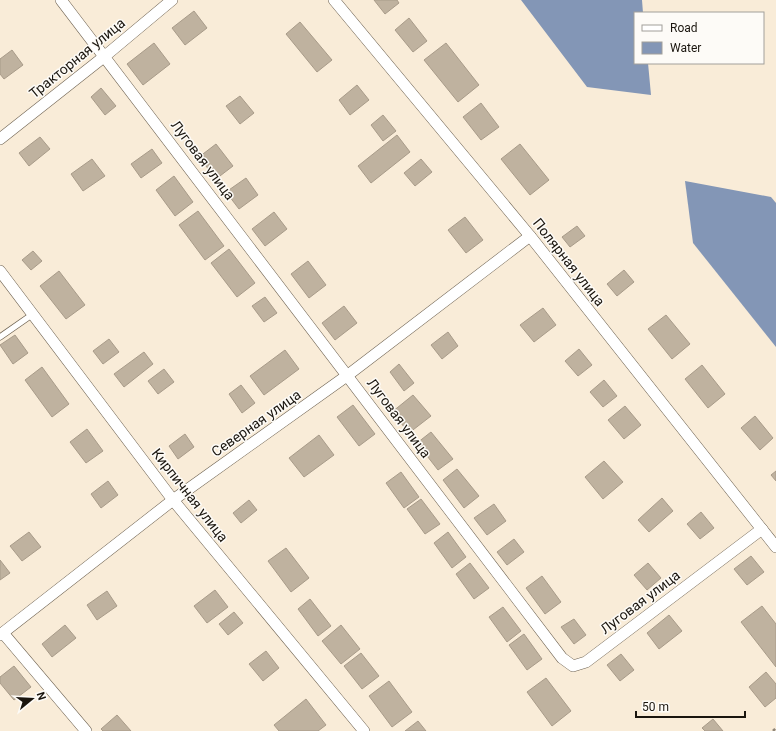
<svg xmlns="http://www.w3.org/2000/svg" width="776" height="731" viewBox="0 0 776 731" font-family="Roboto,sans-serif">
  <style>
    .water { fill: #8396b6 }
    .building { fill: #bfb29f; stroke: #a89b89 }
    .lines { fill: none; stroke-linecap: round; stroke-linejoin: round }
    .lane-casing { stroke: #6f6352; stroke-width: 7 }
    .street-casing { stroke: #6f6352; stroke-width: 12 }
    .path { stroke: #908678; stroke-width: 2.5; stroke-dasharray: 3 3; stroke-linecap: butt }
    .lane { stroke: #fff; stroke-width: 5.5 }
    .street { stroke: #fff; stroke-width: 11 }
    .labels { text-anchor: middle; stroke-width: 3; stroke-linejoin: round; paint-order: stroke }
    .street-label { font-size: 14px; fill: #1a150e; stroke: #fdfbf7 }
  </style>
  <rect width="100%" height="100%" fill="#f9ecd8"/>
  <g class="water">
    <path d="M521 0H642L643 13H635V63H648L651 95 587 87Z"/>
    <path d="M685 181 771 197 776 203V347L693 243Z"/>
  </g>
  <g class="building">
    <path d="M374 0H397L399 3 385 14Z"/>
    <path d="M194 11 207 28 185 45 172 28Z"/>
    <path d="M409 18 427 41 413 52 395 30Z"/>
    <path d="M300 22 332 60 317 72 286 34Z"/>
    <path d="M154 43 170 64 143 85 127 64Z"/>
    <path d="M446 43 479 85 458 102 424 60Z"/>
    <path d="M12 50 23 65 4 79 0 74V59Z"/>
    <path d="M357 85 369 100 350 115 339 100Z"/>
    <path d="M101 88 116 106 105 115 91 97Z"/>
    <path d="M240 96 254 113 240 124 226 106Z"/>
    <path d="M481 103 499 127 481 140 463 117Z"/>
    <path d="M383 115 396 131 383 141 371 125Z"/>
    <path d="M397 135 410 152 371 183 358 166Z"/>
    <path d="M40 137 50 149 29 166 19 153Z"/>
    <path d="M216 144 233 166 216 179 199 157Z"/>
    <path d="M520 144 549 180 530 195 501 159Z"/>
    <path d="M152 149 162 163 141 178 131 164Z"/>
    <path d="M92 159 105 176 83 191 71 174Z"/>
    <path d="M421 159 432 172 415 186 404 173Z"/>
    <path d="M174 176 193 202 175 216 156 190Z"/>
    <path d="M246 178 258 195 239 209 226 192Z"/>
    <path d="M198 211 224 246 205 260 179 225Z"/>
    <path d="M274 212 287 229 265 246 252 229Z"/>
    <path d="M465 217 483 240 466 253 448 230Z"/>
    <path d="M577 226 585 236 570 247 562 237Z"/>
    <path d="M229 249 255 283 237 297 211 263Z"/>
    <path d="M33 251 42 261 31 270 22 260Z"/>
    <path d="M308 261 326 285 309 298 291 274Z"/>
    <path d="M624 270 634 282 617 296 607 284Z"/>
    <path d="M59 271 85 305 66 319 40 286Z"/>
    <path d="M265 297 277 313 264 322 252 306Z"/>
    <path d="M344 306 357 323 335 340 322 323Z"/>
    <path d="M543 308 556 325 534 342 520 325Z"/>
    <path d="M666 315 690 344 672 359 648 329Z"/>
    <path d="M448 332 458 346 442 359 431 345Z"/>
    <path d="M15 335 28 353 13 364 0 345Z"/>
    <path d="M109 339 119 352 103 364 93 351Z"/>
    <path d="M579 349 592 365 578 376 565 361Z"/>
    <path d="M285 350 299 369 264 395 250 376Z"/>
    <path d="M144 352 153 364 124 387 114 374Z"/>
    <path d="M399 364 414 383 404 391 390 372Z"/>
    <path d="M702 365 725 394 708 408 685 379Z"/>
    <path d="M42 367 69 404 52 417 25 380Z"/>
    <path d="M164 369 174 382 158 394 148 381Z"/>
    <path d="M604 380 617 396 603 407 590 392Z"/>
    <path d="M241 385 255 403 242 413 229 394Z"/>
    <path d="M413 395 431 416 409 433 392 412Z"/>
    <path d="M353 405 375 434 359 446 337 417Z"/>
    <path d="M625 406 641 425 624 439 608 420Z"/>
    <path d="M755 416 773 438 760 450 741 428Z"/>
    <path d="M87 429 103 451 86 463 70 442Z"/>
    <path d="M431 432 453 459 438 470 417 443Z"/>
    <path d="M185 434 194 447 178 459 169 446Z"/>
    <path d="M319 435 334 455 304 477 289 458Z"/>
    <path d="M604 461 623 482 603 499 585 477Z"/>
    <path d="M457 469 479 496 464 508 443 480Z"/>
    <path d="M776 471V481L771 475Z"/>
    <path d="M401 472 419 497 404 508 386 483Z"/>
    <path d="M108 481 118 495 101 508 91 494Z"/>
    <path d="M662 498 673 511 649 532 638 520Z"/>
    <path d="M421 499 440 524 425 534 407 509Z"/>
    <path d="M249 500 257 510 241 523 233 513Z"/>
    <path d="M494 504 506 521 487 535 474 518Z"/>
    <path d="M701 512 714 528 700 539 687 524Z"/>
    <path d="M29 532 41 547 22 561 10 546Z"/>
    <path d="M448 532 466 557 452 568 434 543Z"/>
    <path d="M514 539 524 552 507 565 497 552Z"/>
    <path d="M286 548 309 578 291 592 268 561Z"/>
    <path d="M751 556 764 572 747 585 734 569Z"/>
    <path d="M0 560 10 573 0 580Z"/>
    <path d="M470 563 489 588 474 599 456 574Z"/>
    <path d="M648 563 661 578 647 590 634 575Z"/>
    <path d="M542 576 561 602 545 614 526 588Z"/>
    <path d="M215 590 228 607 207 623 194 606Z"/>
    <path d="M107 591 117 606 97 620 87 605Z"/>
    <path d="M310 599 331 626 318 636 298 609Z"/>
    <path d="M762 606 776 624V667L741 622Z"/>
    <path d="M503 607 521 631 507 642 489 617Z"/>
    <path d="M234 612 243 623 228 635 219 624Z"/>
    <path d="M669 615 682 631 659 649 647 633Z"/>
    <path d="M574 619 586 635 574 644 561 627Z"/>
    <path d="M65 625 76 638 52 657 42 644Z"/>
    <path d="M341 625 360 649 341 664 322 641Z"/>
    <path d="M524 634 542 659 527 670 509 645Z"/>
    <path d="M266 651 279 668 263 681 249 664Z"/>
    <path d="M361 653 379 676 362 689 344 666Z"/>
    <path d="M621 654 634 670 620 681 607 665Z"/>
    <path d="M14 666 31 687 14 700 0 683V677Z"/>
    <path d="M766 672 776 684V698L765 707 749 687Z"/>
    <path d="M546 678 571 711 552 726 527 692Z"/>
    <path d="M389 681 412 712 392 727 369 696Z"/>
    <path d="M306 699 326 725 318 731H279L274 725Z"/>
    <path d="M117 715 131 731H103L101 729Z"/>
    <path d="M713 719 723 731H705L702 728Z"/>
    <path d="M418 721 426 731H405Z"/>
  </g>
  <g class="lines">
    <g class="lane-casing">
      <path id="lane" d="M0 337 33 314"/>
    </g>
    <g class="street-casing">
      <g id="street">
        <path d="M61 0 562 658 573 666 586 662 762 529"/>
        <path d="M334 0 530 236 776 547"/>
        <path d="M0 139 105 56 172 0"/>
        <path d="M0 271 173 500 364 731"/>
        <path d="M3 633 86 731"/>
        <path d="M0 635 173 500 348 375 530 236"/>
      </g>
    </g>
    <path class="path" d="M773 731 776 728"/>
    <use href="#lane" class="lane"/>
    <use href="#street" class="street"/>
  </g>
  <g class="labels">
    <g class="street-label">
      <text transform="translate(77 58) rotate(-39)" y="5">Тракторная улица</text>
      <text transform="translate(203 160) rotate(53)" y="5">Луговая улица</text>
      <text transform="translate(569 262) rotate(52)" y="5">Полярная улица</text>
      <text transform="translate(399 418) rotate(53)" y="5">Луговая улица</text>
      <text transform="translate(256 423) rotate(-35)" y="5">Северная улица</text>
      <text transform="translate(190 495) rotate(52)" y="5">Кирпичная улица</text>
      <text transform="translate(640 602) rotate(-37)" y="5">Луговая улица</text>
    </g>
  </g>
  <rect x="634" y="12" width="130" height="52" fill="#fdfbf7" stroke="#a29f9a"/>
  <rect x="642" y="25" width="20" height="6" fill="#ffffff" stroke="#a29f9a"/>
  <text x="670" y="32" font-size="12" fill="#1a150e">Road</text>
  <rect x="642" y="42" width="20" height="12" fill="#8396b6" stroke="#a29f9a"/>
  <text x="670" y="52" font-size="12" fill="#1a150e">Water</text>
  <g transform="translate(32 699) rotate(72)" stroke="#fdfbf7" stroke-width="3" paint-order="stroke">
  <path d="M0-3L7 15L0 10L-7 15Z" fill="#1a150e"/>
  <text y="-6" font-size="11" font-weight="bold" text-anchor="middle" fill="#1a150e">N</text>
  </g>
  <path d="M636 711v6h109v-6" fill="none" stroke="#1a150e" stroke-width="2"/>
  <text x="642" y="711" font-size="12" fill="#1a150e" stroke="#fdfbf7" stroke-width="3" paint-order="stroke">50 m</text>
</svg>
